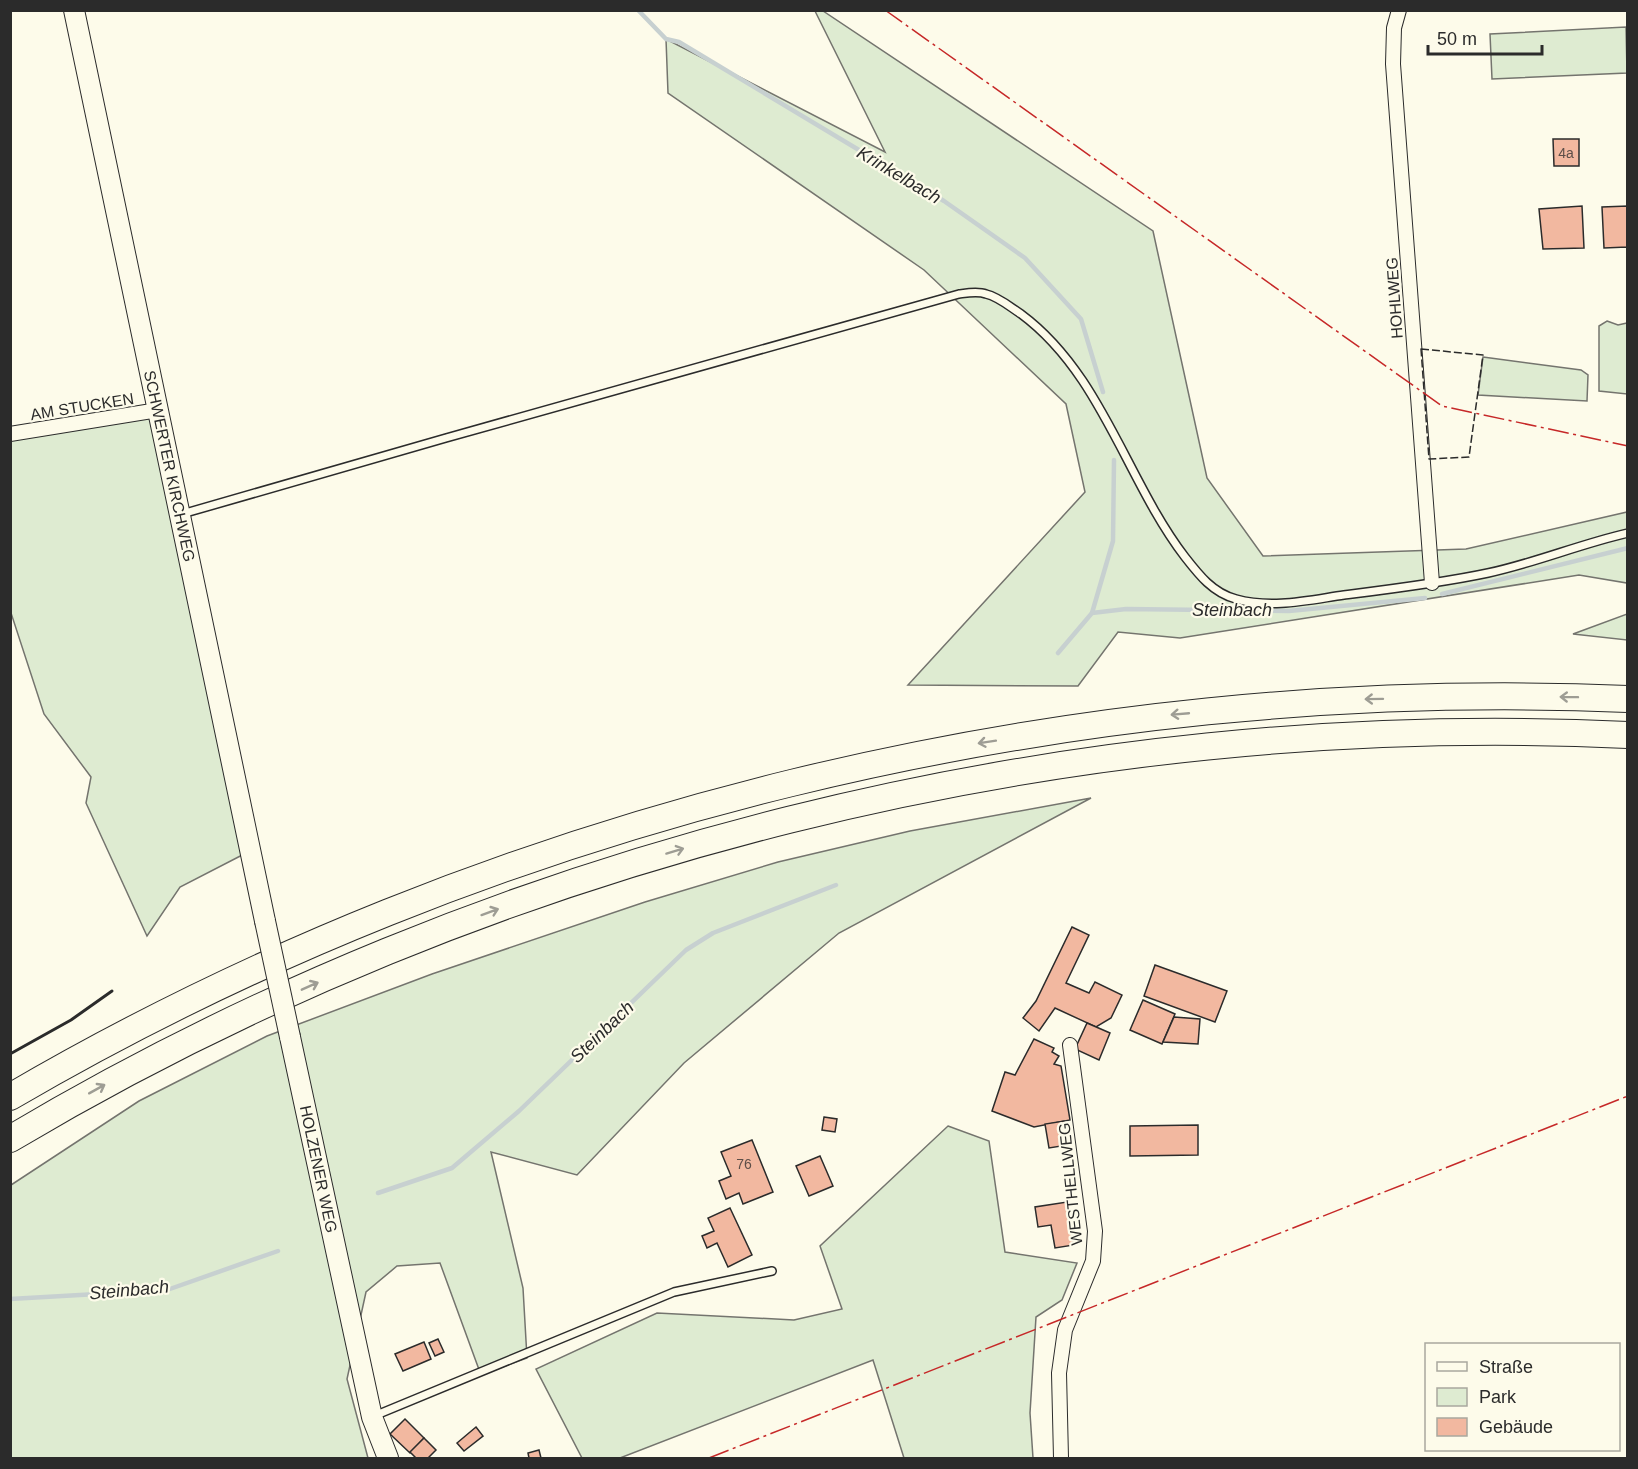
<svg xmlns="http://www.w3.org/2000/svg" width="1638" height="1469" viewBox="0 0 1638 1469" font-family="Helvetica,sans-serif">
  <style>
    .green { fill: #deebd1; stroke: #74746e; stroke-width: 1.5 }
    .lines { fill: none; stroke-linecap: round; stroke-linejoin: round }
    .stream { stroke: #c7d0d0; stroke-width: 4.5 }
    .building { fill: #f2b8a0; stroke: #2b2b2b; stroke-width: 1.5 }
    .service-casing { stroke: #2b2b2b; stroke-width: 10 }
    .minor-casing { stroke: #2b2b2b; stroke-width: 16 }
    .secondary-casing { stroke: #2b2b2b; stroke-width: 22 }
    .motorway-casing { stroke: #2b2b2b; stroke-width: 28 }
    .service { stroke: #fdfbea; stroke-width: 7 }
    .minor { stroke: #fdfbea; stroke-width: 14 }
    .secondary { stroke: #fdfbea; stroke-width: 20 }
    .motorway { stroke: #fdfbea; stroke-width: 26 }
    .secondary-bridge-casing { stroke: #2b2b2b; stroke-width: 22; stroke-linecap: butt }
    .secondary-bridge { stroke: #fdfbea; stroke-width: 20 }
    .fence { stroke: #2b2b2b; stroke-width: 1.5; stroke-dasharray: 8 3; stroke-linecap: butt }
    .wall { stroke: #2b2b2b; stroke-width: 3 }
    .power { stroke: #c62828; stroke-width: 1.5; stroke-dasharray: 21 4.5 3 4.5; stroke-linecap: butt }
    .oneway { stroke: #9e9d94 }
    .labels { text-anchor: middle; stroke-width: 4.5; stroke-linejoin: round; paint-order: stroke }
    .number-label { font-size: 14px; fill: #5d4e48 }
    .street-label { font-size: 16px; fill: #2b2b2b; stroke: #fdfbea }
    .water-label { font-size: 18px; font-style: italic; fill: #2b2b2b; stroke: #fdfbea }
  </style>
  <rect width="100%" height="100%" fill="#fdfbea"/>
  <g class="green">
    <path d="M815 11H823L1153 231 1207 478 1263 556 1466 549 1627 512V583L1579 575 1180 638 1118 632 1078 686 908 685 1085 492 1066 404 924 270 668 93 666 39 885 152Z"/>
    <path d="M1626 27 1627 73 1492 79 1490 34Z"/>
    <path d="M1607 321 1618 325 1627 323V394L1599 391V326Z"/>
    <path d="M1483 357 1581 370 1588 375 1587 401 1478 395Z"/>
    <path d="M158 410 250 851 180 887 147 936 86 803 91 777 44 714 11 613 10 434Z"/>
    <path d="M1627 614V640L1573 634Z"/>
    <path d="M1091 798 839 933 684 1063 577 1175 491 1152 523 1288 527 1358 481 1375 440 1263 397 1266 366 1292 347 1379 368 1458H11V1185L139 1101 267 1036 432 974 645 902 778 862 910 831Z"/>
    <path d="M948 1126 989 1141 1005 1252 1077 1263 1062 1300 1036 1317 1030 1413 1033 1458H904L873 1360 620 1458H582L536 1369 657 1313 794 1320 842 1309 820 1246Z"/>
  </g>
  <g class="lines">
    <g class="stream">
      <path d="M638 10 666 39 679 42 944 201 1025 258 1081 319 1103 392"/>
      <path d="M1442 594 1628 548"/>
      <path d="M1092 613 1113 541 1114 460"/>
      <path d="M1058 653 1092 613 1126 609 1289 611 1425 598"/>
      <path d="M378 1193 452 1168 519 1111 686 950 713 933 836 885"/>
      <path d="M10 1299 167 1290 278 1251"/>
    </g>
  </g>
  <g class="building">
    <path d="M1553 139H1579V166H1554Z"/>
    <path d="M1582 206 1584 248 1543 249 1539 209Z"/>
    <path d="M1628 206V254L1627 247 1604 248 1602 207Z"/>
    <path d="M1072 927 1089 935 1066 983 1089 993 1095 982 1122 995 1111 1018 1096 1027 1055 1008 1039 1031 1023 1018 1036 1001Z"/>
    <path d="M1155 965 1227 991 1215 1022 1144 996Z"/>
    <path d="M1143 1000 1175 1014 1162 1044 1130 1030Z"/>
    <path d="M1174 1017 1200 1019 1198 1044 1163 1042Z"/>
    <path d="M1087 1023 1110 1033 1099 1060 1075 1049Z"/>
    <path d="M1034 1039 1054 1048 1052 1052 1059 1056 1054 1064 1061 1066 1070 1120 1034 1127 992 1111 1005 1072 1015 1075Z"/>
    <path d="M824 1117 837 1119 835 1132 822 1130Z"/>
    <path d="M1064 1121 1068 1145 1049 1148 1045 1124Z"/>
    <path d="M1198 1125V1155L1130 1156V1126Z"/>
    <path d="M752 1140 773 1192 743 1204 739 1193 726 1199 719 1181 731 1176 721 1152Z"/>
    <path d="M820 1156 833 1186 809 1196 796 1166Z"/>
    <path d="M1067 1202 1074 1245 1055 1248 1051 1225 1038 1227 1035 1207Z"/>
    <path d="M730 1208 752 1255 728 1267 717 1243 707 1248 702 1236 714 1231 708 1218Z"/>
    <path d="M438 1339 444 1352 435 1356 429 1343Z"/>
    <path d="M424 1342 431 1359 403 1371 395 1354Z"/>
    <path d="M405 1419 424 1438 410 1453 390 1434Z"/>
    <path d="M476 1427 483 1436 464 1451 457 1443Z"/>
    <path d="M424 1438 436 1450 428 1458H416L410 1452Z"/>
    <path d="M539 1450 541 1458H529L528 1453Z"/>
  </g>
  <g class="lines">
    <g class="service-casing">
      <g id="service">
        <path d="M182 514 446 438 959 294C967 293 978 291 986 294 999 297 1010 307 1021 314 1102 374 1126 480 1185 557 1199 575 1213 593 1236 599 1272 609 1309 600 1344 595 1392 589 1441 583 1488 573 1535 563 1580 544 1628 533"/>
        <path d="M374 1416 674 1292 772 1271"/>
      </g>
    </g>
    <g class="minor-casing">
      <g id="minor">
        <path d="M1399 10 1394 28 1393 64 1432 583"/>
        <path d="M10 434 158 410"/>
        <path d="M1061 1458 1059 1373 1065 1330 1093 1261 1095 1231 1070 1045"/>
      </g>
    </g>
    <g class="secondary-casing">
      <g id="secondary">
        <path d="M74 10 265 921"/>
        <path d="M290 1037 372 1417 388 1458"/>
      </g>
    </g>
    <g class="motorway-casing">
      <g id="motorway">
        <path d="M10 1097C492 815 1070 675 1628 699"/>
        <path d="M10 1139C490 853 1070 708 1628 735"/>
      </g>
    </g>
    <use href="#service" class="service"/>
    <use href="#minor" class="minor"/>
    <use href="#secondary" class="secondary"/>
    <use href="#motorway" class="motorway"/>
    <g class="secondary-bridge-casing">
      <path id="secondary-bridge" d="M265 921 290 1037"/>
    </g>
    <use href="#secondary-bridge" class="secondary-bridge"/>
    <path class="fence" d="M1421 349 1483 355 1469 457 1429 459Z"/>
    <path class="wall" d="M10 1054 71 1020 112 991"/>
    <g class="power">
      <path d="M885 10 1442 406 1628 446"/>
      <path d="M709 1458 1628 1096"/>
    </g>
  </g>
  <defs><path id="oneway-shaft" d="M-6 0H5M1.5-3L5.5 0L1.5 3" fill="none" stroke-width="1.6" stroke-linecap="round" stroke-linejoin="round" transform="scale(1.5)"/></defs>
  <g class="oneway">
    <use href="#oneway-shaft" transform="translate(1569 697) rotate(-179)"/>
    <use href="#oneway-shaft" transform="translate(1374 699) rotate(179)"/>
    <use href="#oneway-shaft" transform="translate(1180 714) rotate(175)"/>
    <use href="#oneway-shaft" transform="translate(987 742) rotate(171)"/>
    <use href="#oneway-shaft" transform="translate(675 851) rotate(-17)"/>
    <use href="#oneway-shaft" transform="translate(490 912) rotate(-20)"/>
    <use href="#oneway-shaft" transform="translate(310 986) rotate(-24)"/>
    <use href="#oneway-shaft" transform="translate(97 1089) rotate(-29)"/>
  </g>
  <g class="labels">
    <g class="number-label">
      <text x="1566" y="158">4a</text>
      <text x="744" y="1169">76</text>
    </g>
    <g class="street-label">
      <text transform="translate(1394 298) rotate(-94)" y="6">HOHLWEG</text>
      <text transform="translate(82 406) rotate(-9)" y="6">AM STUCKEN</text>
      <text transform="translate(170 466) rotate(78)" y="6">SCHWERTER KIRCHWEG</text>
      <text transform="translate(319 1169) rotate(78)" y="6">HOLZENER WEG</text>
      <text transform="translate(1070 1184) rotate(-96)" y="6">WESTHELLWEG</text>
    </g>
    <g class="water-label">
      <text transform="translate(899 175) rotate(31)" y="6">Krinkelbach</text>
      <text x="1232" y="616">Steinbach</text>
      <text transform="translate(602 1032) rotate(-44)" y="6">Steinbach</text>
      <text transform="translate(129 1290) rotate(-5)" y="6">Steinbach</text>
    </g>
  </g>
  <rect width="1638" height="1469" fill="none" stroke="#2b2b2b" stroke-width="24"/>
  <rect x="1425" y="1343" width="195" height="108" fill="#fdfbea" stroke="#a9a89e" stroke-width="1.5"/>
  <rect x="1437" y="1362" width="30" height="9" fill="#fdfbea" stroke="#a9a89e" stroke-width="1.5"/>
  <text x="1479" y="1373" font-size="18" fill="#2b2b2b">Straße</text>
  <rect x="1437" y="1388" width="30" height="18" fill="#deebd1" stroke="#a9a89e" stroke-width="1.5"/>
  <text x="1479" y="1403" font-size="18" fill="#2b2b2b">Park</text>
  <rect x="1437" y="1418" width="30" height="18" fill="#f2b8a0" stroke="#a9a89e" stroke-width="1.5"/>
  <text x="1479" y="1433" font-size="18" fill="#2b2b2b">Gebäude</text>
  <path d="M1428 45v9h114v-9" fill="none" stroke="#2b2b2b" stroke-width="3"/>
  <text x="1437" y="45" font-size="18" fill="#2b2b2b" stroke="#fdfbea" stroke-width="4.5" paint-order="stroke">50 m</text>
</svg>
